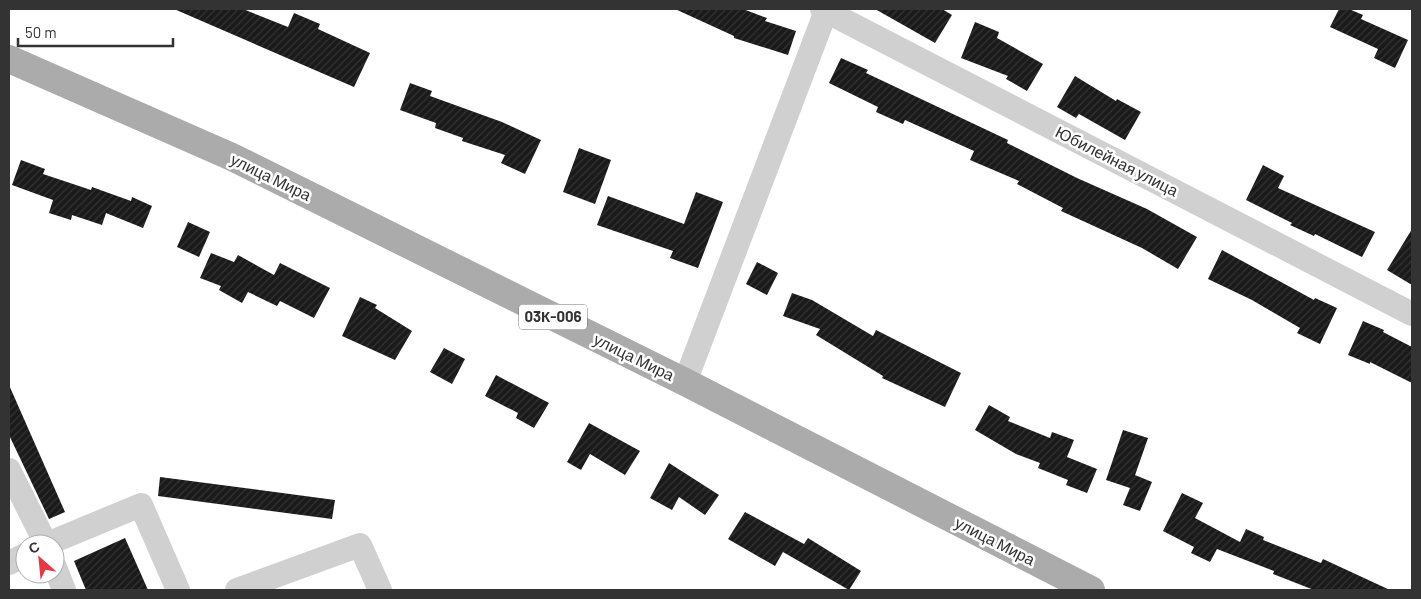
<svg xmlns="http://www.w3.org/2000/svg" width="1421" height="599" viewBox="0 0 1421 599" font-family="Barlow,sans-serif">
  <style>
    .building { fill: url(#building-hatch) }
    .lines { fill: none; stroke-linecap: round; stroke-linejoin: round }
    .minor { stroke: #d0d0d0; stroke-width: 24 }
    .major { stroke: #ababab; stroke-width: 28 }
    .labels { text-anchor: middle; stroke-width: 5; stroke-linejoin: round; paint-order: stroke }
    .shield { fill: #fff; stroke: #707070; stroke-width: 1 }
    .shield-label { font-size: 15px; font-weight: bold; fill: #333 }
    .street-label { font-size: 16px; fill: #333; stroke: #fff }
  </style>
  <defs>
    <pattern id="building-hatch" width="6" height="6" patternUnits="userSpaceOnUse" patternTransform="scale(1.25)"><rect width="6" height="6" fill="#1a1a1a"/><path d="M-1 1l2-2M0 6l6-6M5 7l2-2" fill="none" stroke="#333"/></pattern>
  </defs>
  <rect width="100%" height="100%" fill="#fff"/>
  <g class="building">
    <path d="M174 9H243L288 27 294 13 320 24 318 29 370 53 354 87Z"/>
    <path d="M675 9H743L767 18 765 21 796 31 788 55 734 38V36Z"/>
    <path d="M875 9H942L952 15 935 43Z"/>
    <path d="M1339 9H1349L1363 15 1361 19 1408 40 1395 68 1374 58 1378 49 1330 27Z"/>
    <path d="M975 22 999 32 997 38 1043 64 1027 91 1006 79 1008 76 961 58Z"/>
    <path d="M841 58 868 70 866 73 1008 140 1007 143 1077 178 1147 209 1197 237 1178 269 1142 248 1061 211 1063 208 1017 184 1019 181 970 160 974 151 905 120 903 124 876 112 878 107 829 83Z"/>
    <path d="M1075 76 1116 101 1117 99 1141 112 1125 140 1079 114 1076 118 1057 107Z"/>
    <path d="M410 83 432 91 430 96 502 122 541 140 525 174 501 163 505 155 462 141 463 138 435 128 436 123 400 110Z"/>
    <path d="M579 148 611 160 595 204 563 192Z"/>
    <path d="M21 160 45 169 43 174 91 190 92 187 131 201 132 197 152 206 143 228 106 213 102 225 72 215 71 220 49 213 53 200 12 185Z"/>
    <path d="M1263 165 1284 176 1278 188 1375 232 1362 257 1315 234 1314 236 1290 225 1292 223 1246 200Z"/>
    <path d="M696 192 723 202 698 268 670 258 673 251 597 225 608 196 684 224Z"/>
    <path d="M188 222 210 232 199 257 177 247Z"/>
    <path d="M1412 229V285L1387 270Z"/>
    <path d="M1222 250 1314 300 1315 298 1337 308 1320 344 1297 333 1300 328 1252 300 1208 279Z"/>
    <path d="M211 253 234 262 238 255 274 275 280 263 330 288 314 318 280 301 277 306 248 292 242 303 219 290 221 286 200 278Z"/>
    <path d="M757 262 778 273 767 295 746 284Z"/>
    <path d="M792 293 812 300 873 336 876 330 961 373 945 407 882 378 883 376 816 335 820 329 783 316Z"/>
    <path d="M360 297 377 305 375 308 412 331 395 360 342 336Z"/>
    <path d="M1363 321 1384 330 1383 332 1412 347V383L1370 362V364L1348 355Z"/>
    <path d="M444 348 465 359 452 384 430 372Z"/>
    <path d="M496 375 549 403 534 428 516 418 518 413 485 396Z"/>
    <path d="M9 385 65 512 49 519 9 435Z"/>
    <path d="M989 405 1010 417 1008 421 1050 438 1052 432 1074 440 1067 457 1097 469 1087 493 1066 485 1068 480 1038 468 1040 463 1016 454 975 430Z"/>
    <path d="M589 423 640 451 625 475 590 454 581 470 567 462Z"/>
    <path d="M1123 430 1148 438 1133 481 1135 475 1152 482 1140 511 1123 505 1130 488 1106 480Z"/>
    <path d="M669 463 719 495 705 515 679 497 672 510 650 498Z"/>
    <path d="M160 477 335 500 332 519 158 496Z"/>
    <path d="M1182 493 1203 503 1195 518 1240 542 1246 529 1264 537 1263 540 1321 563 1323 559 1390 590H1314L1273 574 1274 571 1217 549 1210 562 1191 553 1194 547 1163 531Z"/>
    <path d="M745 512 804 544 808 538 861 571 849 590 783 552 775 566 728 539Z"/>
    <path d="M125 538 148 590H86L74 561Z"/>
  </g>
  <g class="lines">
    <g class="minor">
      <path d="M822 9 1412 314"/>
      <path d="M685 382 826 11"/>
      <path d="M9 470 46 544"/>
      <path d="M47 544 141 505 178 590"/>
      <path d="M9 563 25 555"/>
      <path d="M55 567 64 590"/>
      <path d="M237 590 360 545 380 590"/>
    </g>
    <path class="major" d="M9 59 232 157 685 382 1091 590"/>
  </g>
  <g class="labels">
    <rect class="shield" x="519" y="304.5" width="68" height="25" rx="4"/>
    <g class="shield-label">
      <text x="553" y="322">03К-006</text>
    </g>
    <g class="street-label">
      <text transform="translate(1117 161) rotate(27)" y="6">Юбилейная улица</text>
      <text transform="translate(271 177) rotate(26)" y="6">улица Мира</text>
      <text transform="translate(634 357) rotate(26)" y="6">улица Мира</text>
      <text transform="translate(995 541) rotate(27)" y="6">улица Мира</text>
    </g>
  </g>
  <rect width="1421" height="599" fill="none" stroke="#333333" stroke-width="20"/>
  <g transform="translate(40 559) rotate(333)"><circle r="24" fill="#ffffff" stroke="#adadad"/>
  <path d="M0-4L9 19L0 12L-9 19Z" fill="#e63946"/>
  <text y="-8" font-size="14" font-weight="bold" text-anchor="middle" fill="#333333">С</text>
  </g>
  <path d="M18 38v8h155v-8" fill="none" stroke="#333333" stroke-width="2.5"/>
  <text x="25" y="38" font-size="15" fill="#333333" stroke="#ffffff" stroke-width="4" paint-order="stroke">50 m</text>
</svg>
